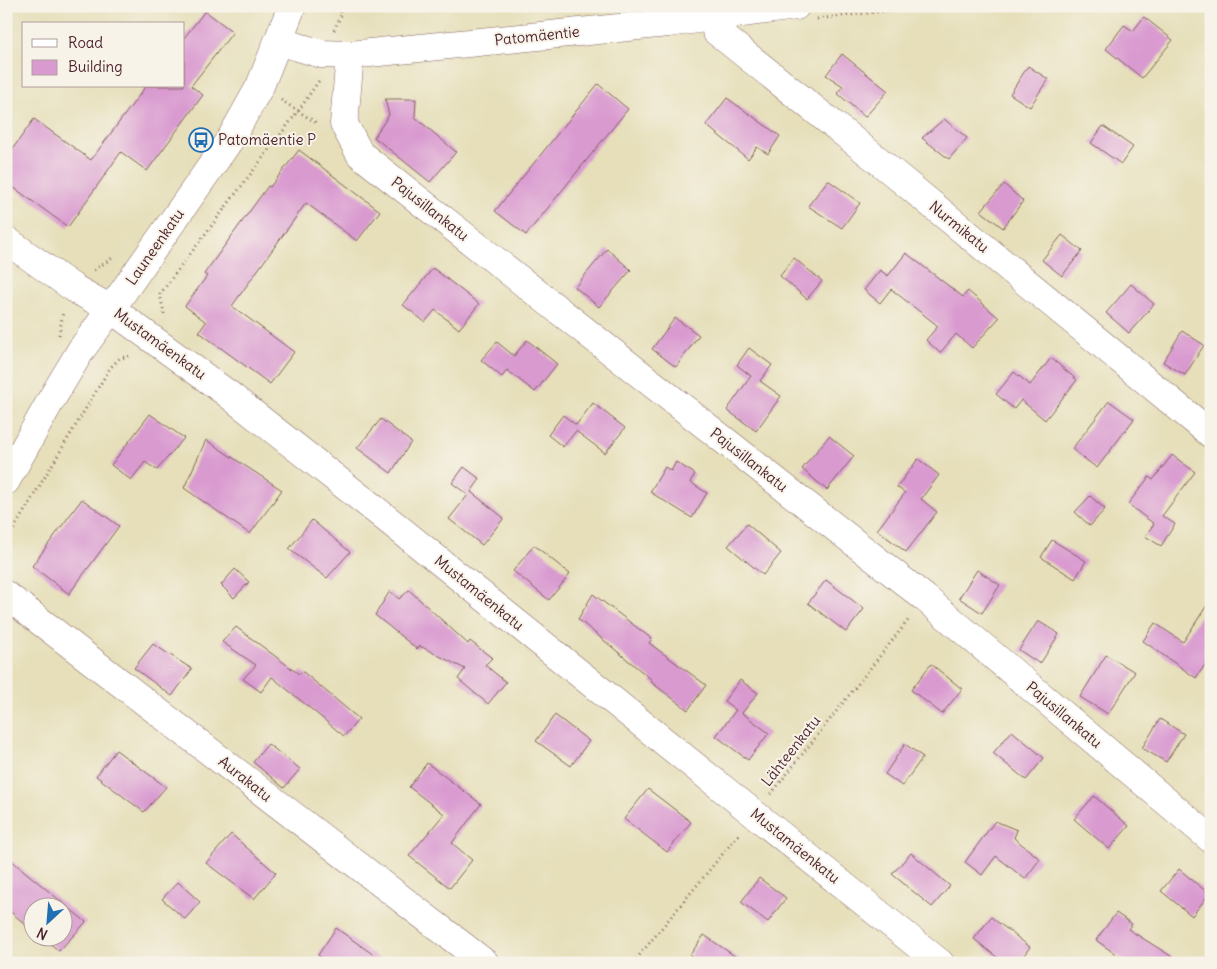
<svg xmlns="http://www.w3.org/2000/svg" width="1217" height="969" viewBox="0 0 1217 969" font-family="Delius,sans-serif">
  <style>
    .building { fill: #d99ad0 }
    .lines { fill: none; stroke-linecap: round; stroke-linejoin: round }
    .minor-casing { stroke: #81625d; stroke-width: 29 }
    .path { stroke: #81625d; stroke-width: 3; stroke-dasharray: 1 4; stroke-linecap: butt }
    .minor { stroke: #fff; stroke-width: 28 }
    .labels { text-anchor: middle; stroke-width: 4; stroke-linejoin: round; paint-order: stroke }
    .street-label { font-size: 15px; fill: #4a1f2b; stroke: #f7f3e8 }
    .poi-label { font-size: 15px; fill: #4a1f2b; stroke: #f7f3e8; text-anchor: start }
  </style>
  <rect width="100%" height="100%" fill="#f7f3e8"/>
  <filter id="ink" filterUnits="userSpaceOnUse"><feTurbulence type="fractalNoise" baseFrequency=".02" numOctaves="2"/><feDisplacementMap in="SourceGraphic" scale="10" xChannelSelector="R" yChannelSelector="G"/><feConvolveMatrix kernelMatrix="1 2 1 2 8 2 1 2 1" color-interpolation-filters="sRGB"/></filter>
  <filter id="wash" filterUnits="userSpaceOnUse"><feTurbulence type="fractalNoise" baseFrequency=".0096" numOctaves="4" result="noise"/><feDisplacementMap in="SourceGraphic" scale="20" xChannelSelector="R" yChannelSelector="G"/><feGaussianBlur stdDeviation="1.12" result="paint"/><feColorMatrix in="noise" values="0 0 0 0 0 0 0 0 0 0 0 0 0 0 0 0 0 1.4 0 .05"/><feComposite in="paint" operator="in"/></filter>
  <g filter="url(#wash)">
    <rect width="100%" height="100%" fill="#e6dfba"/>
    <g id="blocks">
      <g class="building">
        <path d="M205 11 233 32 191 86 203 95 147 171 121 152 68 227 6 182V158L34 119 91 160 146 86H184V38Z"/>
        <path d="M1144 17 1173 40 1142 78 1106 49 1124 25 1133 31Z"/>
        <path d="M842 54 888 91 865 117 837 93 843 86 826 75Z"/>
        <path d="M1028 66 1048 79 1030 107 1010 94Z"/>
        <path d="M598 84 628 109 526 235 495 211Z"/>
        <path d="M727 98 780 136 768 154 757 147 748 159 706 125Z"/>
        <path d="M385 99H416L415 117 456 152 430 182 374 137 389 115Z"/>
        <path d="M944 119 967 138 949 159 922 138Z"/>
        <path d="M1103 126 1133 147 1121 164 1091 143Z"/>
        <path d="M299 150 380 211 357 241 306 203 232 306 294 352 270 384 199 332 206 322 185 306 207 276 204 274 268 186 270 187Z"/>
        <path d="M828 180 860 203 842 228 808 206Z"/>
        <path d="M1004 184 1023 201 1003 228 981 211Z"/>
        <path d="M1062 235 1082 251 1062 276 1042 260Z"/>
        <path d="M607 249 631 270 599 307 575 287Z"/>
        <path d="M906 253 963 297 968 291 999 318 972 348 956 334 940 353 926 340 938 326 891 289 880 303 864 290 880 270 888 276Z"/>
        <path d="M794 258 822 281 807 299 780 276Z"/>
        <path d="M433 268 479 304 459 329 435 310 425 322 403 305Z"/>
        <path d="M1131 284 1154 304 1129 333 1106 313Z"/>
        <path d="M675 318 699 335 676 367 652 349Z"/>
        <path d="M1182 331 1204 345 1185 375 1163 362Z"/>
        <path d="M527 340 557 364 535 392 507 370 502 377 481 360 497 342 514 356Z"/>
        <path d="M749 348 772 365 760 381 781 396 756 431 727 410 751 376 737 365Z"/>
        <path d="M1051 358 1077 380 1045 420 1021 400 1014 409 996 394 1014 372 1030 385Z"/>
        <path d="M1109 401 1134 419 1097 468 1072 449Z"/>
        <path d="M593 403 625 428 605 453 576 431 563 447 548 435 563 415 576 425Z"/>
        <path d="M150 414 184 438 157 470 145 462 131 480 111 465Z"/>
        <path d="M381 419 411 442 391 473 357 448Z"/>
        <path d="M829 436 854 456 827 490 802 469Z"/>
        <path d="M206 440 282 490 250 534 184 488Z"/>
        <path d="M1172 455 1195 472 1162 516 1175 524 1161 546 1145 536 1154 524 1128 504 1149 477 1153 480Z"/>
        <path d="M918 459 939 475 921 499 937 512 906 552 877 530 905 493 897 487Z"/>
        <path d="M676 462 695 474 690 482 707 493 692 518 650 492 665 467 671 471Z"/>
        <path d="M464 467 480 479 471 492 504 518 482 545 449 519 468 495 452 483Z"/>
        <path d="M1090 496 1105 509 1090 526 1075 512Z"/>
        <path d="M82 499 119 526 69 594 32 566Z"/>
        <path d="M312 520 350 552 327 578 289 549Z"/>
        <path d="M747 524 781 553 763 575 728 546Z"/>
        <path d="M1052 540 1086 561 1075 579 1041 557Z"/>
        <path d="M534 545 570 574 549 600 513 571Z"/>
        <path d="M235 569 249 582 234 598 221 585Z"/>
        <path d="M977 570 1000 585 982 613 959 598Z"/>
        <path d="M826 580 864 609 846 632 808 603Z"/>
        <path d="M409 590 468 644 470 641 492 658 485 665 506 682 488 704 458 679 465 669 420 646 417 649 375 615 390 591 399 599Z"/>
        <path d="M593 594 652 639 649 643 706 685 688 710 651 682 652 680 578 619Z"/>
        <path d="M1211 599V656L1196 678 1143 641 1155 623 1183 642Z"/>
        <path d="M1038 621 1059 634 1040 664 1019 650Z"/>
        <path d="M236 627 299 674 302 671 359 719 344 736 272 677 261 692 243 679 256 665 222 642Z"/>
        <path d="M153 644 192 669 172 696 134 668Z"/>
        <path d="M1106 655 1135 672 1108 714 1080 697Z"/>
        <path d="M931 664 962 689 942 714 911 690Z"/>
        <path d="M740 680 758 693 742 713 769 733 748 760 716 736 736 710 724 701Z"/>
        <path d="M555 715 589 741 571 766 536 741Z"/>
        <path d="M1160 719 1184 734 1166 762 1142 748Z"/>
        <path d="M1012 731 1044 758 1026 780 993 753Z"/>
        <path d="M268 744 300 769 284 788 253 762Z"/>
        <path d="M905 744 923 757 902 786 885 774Z"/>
        <path d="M116 750 166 787 144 812 96 776Z"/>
        <path d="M427 763 481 804 452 843 472 860 450 888 409 856 444 814 409 787Z"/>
        <path d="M648 789 691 822 667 852 624 819Z"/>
        <path d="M1094 796 1129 826 1109 849 1074 819Z"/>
        <path d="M995 821 1017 830 1014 838 1040 859 1025 879 996 856 982 875 965 862Z"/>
        <path d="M231 834 276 873 254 899 206 863Z"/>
        <path d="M911 853 950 886 932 907 892 874Z"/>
        <path d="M6 856 86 922 59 951 41 936H62V906H32V930L6 908Z"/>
        <path d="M1179 869 1209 894 1192 916 1161 891Z"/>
        <path d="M759 878 786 898 768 922 741 902Z"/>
        <path d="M178 882 200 902 185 919 162 899Z"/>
        <path d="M1116 913 1132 924 1128 929 1182 963H1128L1096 940Z"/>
        <path d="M991 917 1030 947 1018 963H1004L974 939Z"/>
        <path d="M336 928 385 963H328L318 955Z"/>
        <path d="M704 935 745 963H701L690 955Z"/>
      </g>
    </g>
  </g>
  <g filter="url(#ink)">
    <use href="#blocks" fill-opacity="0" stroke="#81625d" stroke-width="1"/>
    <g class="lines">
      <g class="minor-casing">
        <g id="minor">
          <path d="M716 16V31L874 157 1211 434"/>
          <path d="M278 41 322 54 350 55 668 23 796 6"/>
          <path d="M350 55 344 124 360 154 925 598 1211 839"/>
          <path d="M6 240 75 289 111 309 228 394 367 503 940 963"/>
          <path d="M6 481 51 400 81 350 111 309 231 138 260 86 292 6"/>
          <path d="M6 595 485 963"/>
        </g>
      </g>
      <g class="path">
        <path d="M817 19 928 6"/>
        <path d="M334 30 342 13 336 6"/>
        <path d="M281 100 318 124"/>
        <path d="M94 270 114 257"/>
        <path d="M164 314 160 294 299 110 320 79"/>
        <path d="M59 335 63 312"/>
        <path d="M6 542 110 368 120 358 132 356"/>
        <path d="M771 794 910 618"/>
        <path d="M633 963 739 834"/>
      </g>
      <use href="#minor" class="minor"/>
    </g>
  </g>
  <defs>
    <g id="bus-ring" transform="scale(1.25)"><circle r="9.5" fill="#f7f3e8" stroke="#1f6fb2" stroke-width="1.5"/><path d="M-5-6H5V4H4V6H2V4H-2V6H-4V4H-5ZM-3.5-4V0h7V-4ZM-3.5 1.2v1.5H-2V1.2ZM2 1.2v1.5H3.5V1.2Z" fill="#1f6fb2"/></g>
  </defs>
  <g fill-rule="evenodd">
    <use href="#bus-ring" x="201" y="140"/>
  </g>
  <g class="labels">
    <g class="street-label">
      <text transform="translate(537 36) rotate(-6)" y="5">Patomäentie</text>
      <text transform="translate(430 209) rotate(38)" y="5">Pajusillankatu</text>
      <text transform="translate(959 227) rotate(39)" y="5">Nurmikatu</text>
      <text transform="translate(155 247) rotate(-55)" y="5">Launeenkatu</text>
      <text transform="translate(160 344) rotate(36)" y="5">Mustamäenkatu</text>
      <text transform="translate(749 460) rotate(38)" y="5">Pajusillankatu</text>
      <text transform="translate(479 593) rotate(39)" y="5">Mustamäenkatu</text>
      <text transform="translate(1064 715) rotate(40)" y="5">Pajusillankatu</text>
      <text transform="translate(791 751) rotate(-52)" y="5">Lähteenkatu</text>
      <text transform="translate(245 779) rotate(38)" y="5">Aurakatu</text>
      <text transform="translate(795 846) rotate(39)" y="5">Mustamäenkatu</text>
    </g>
    <g class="poi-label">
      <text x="218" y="145">Patomäentie P</text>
    </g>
  </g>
  <rect width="1217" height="969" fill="none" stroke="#f7f3e8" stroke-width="25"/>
  <rect x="22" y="22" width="162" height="65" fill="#f7f3e8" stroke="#b29e9c"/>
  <rect x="32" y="39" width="25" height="8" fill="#ffffff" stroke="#b29e9c"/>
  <text x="68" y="48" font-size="15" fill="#4a1f2b">Road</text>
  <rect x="32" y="60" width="25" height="15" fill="#d99ad0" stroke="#b29e9c"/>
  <text x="68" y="72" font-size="15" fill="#4a1f2b">Building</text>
  <g transform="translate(48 922) rotate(206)"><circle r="24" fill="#f7f3e8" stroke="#b29e9c"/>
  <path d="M0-4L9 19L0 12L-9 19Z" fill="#1f6fb2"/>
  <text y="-8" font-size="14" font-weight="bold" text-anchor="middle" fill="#4a1f2b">N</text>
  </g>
</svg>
